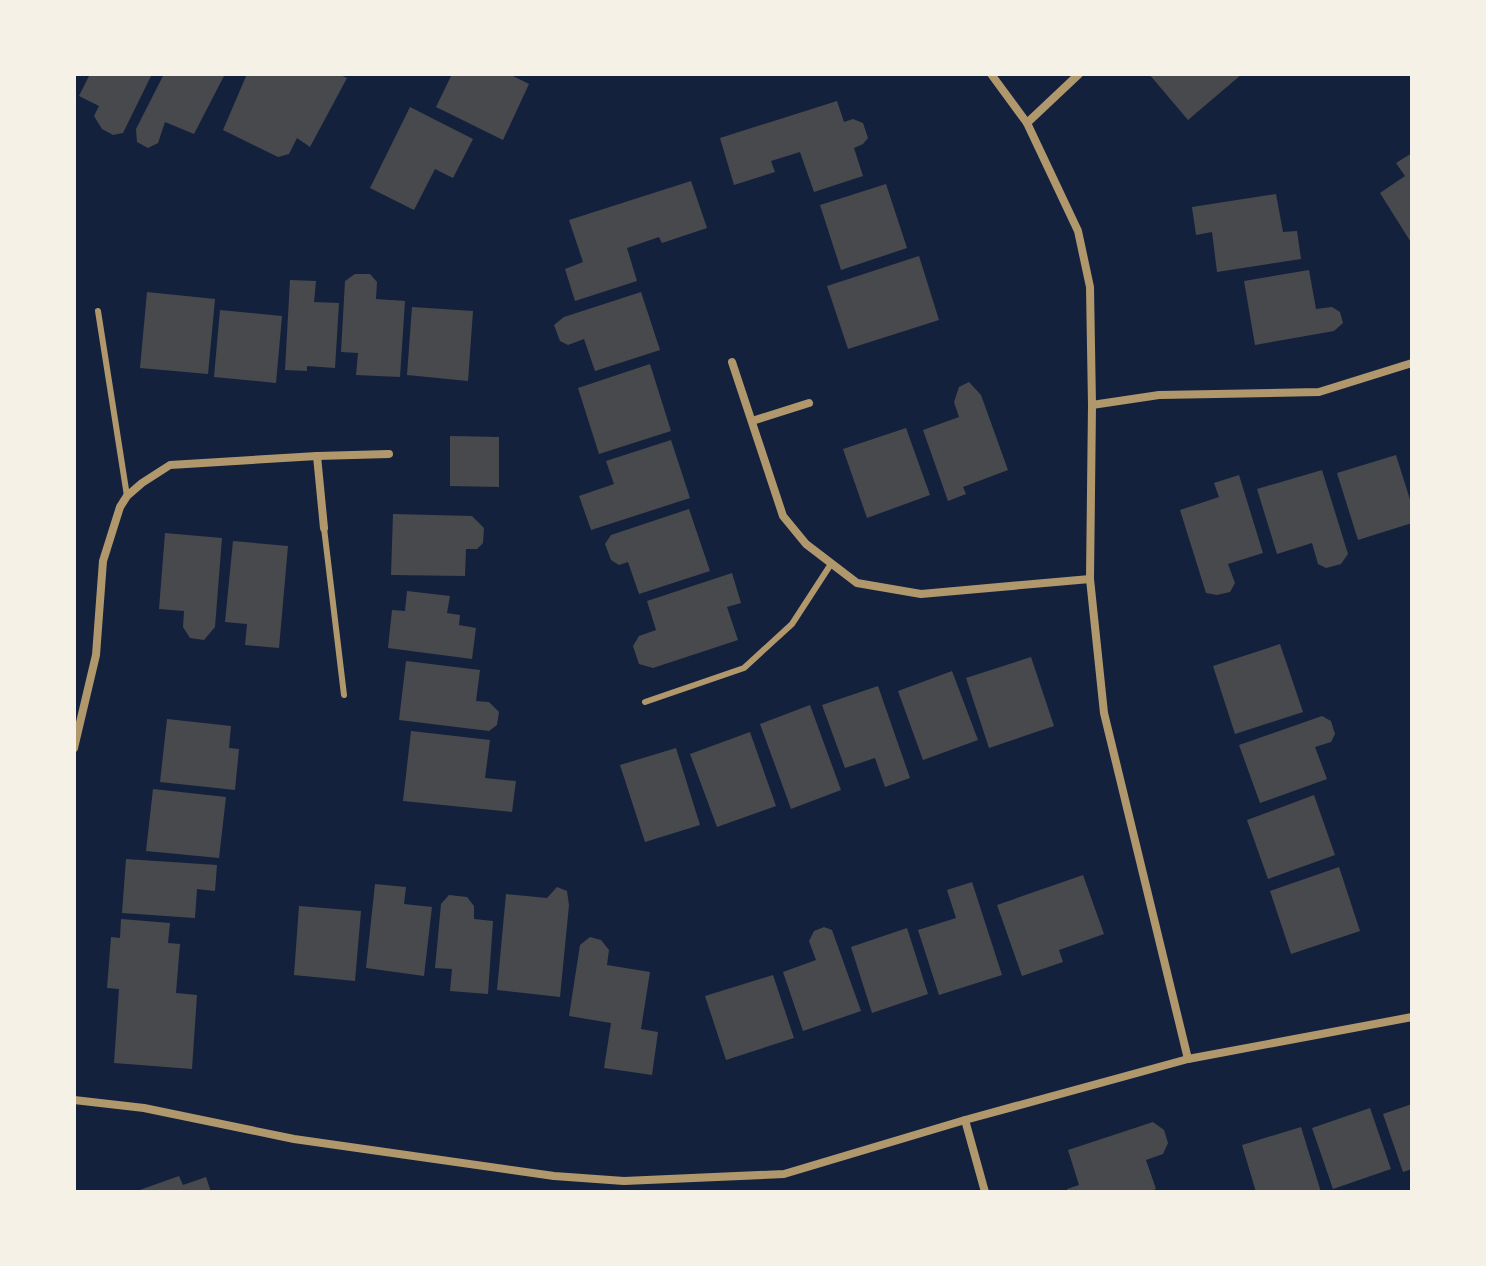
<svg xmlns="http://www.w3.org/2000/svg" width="1486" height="1266" viewBox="0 0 1486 1266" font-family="'DM Sans',sans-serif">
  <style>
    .building { fill: #48494c }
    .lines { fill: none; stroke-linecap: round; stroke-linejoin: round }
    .service { stroke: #b1986c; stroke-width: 6 }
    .minor { stroke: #b1986c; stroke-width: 8 }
  </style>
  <rect width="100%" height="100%" fill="#14213d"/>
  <g class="building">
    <path d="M90 74H152L123 133 113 135 102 129 94 116 99 106 79 96Z"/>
    <path d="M164 74H225L194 134 165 122 158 143 148 148 137 142 136 129Z"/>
    <path d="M247 74H338L347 78 310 147 297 138 289 154 278 157 223 130Z"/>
    <path d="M452 74H509L529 84 503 140 436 107Z"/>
    <path d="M1149 74H1242L1188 120Z"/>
    <path d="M837 101 844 122 853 119 863 123 868 138 863 144 854 148 863 176 814 192 800 152 771 161 775 172 734 185 720 138Z"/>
    <path d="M410 107 473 139 453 178 435 169 414 210 370 188Z"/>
    <path d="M1412 153V244L1380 193 1405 176 1396 163Z"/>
    <path d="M691 181 707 228 662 243 659 237 627 248 637 281 575 301 565 269 583 262 569 220Z"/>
    <path d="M886 184 907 248 841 270 820 205Z"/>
    <path d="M1276 194 1283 232 1297 231 1301 259 1217 272 1212 232 1196 235 1192 207Z"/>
    <path d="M919 256 939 320 848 349 827 286Z"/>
    <path d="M1309 270 1316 309 1332 307 1340 312 1343 323 1334 331 1255 345 1244 281Z"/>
    <path d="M355 274H370L377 282 376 299 405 301 400 377 356 375 358 353 341 352 345 281Z"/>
    <path d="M290 280 316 281 314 302 339 303 335 368 307 366V371L285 370Z"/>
    <path d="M147 292 215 299 208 374 140 368Z"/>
    <path d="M641 292 660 350 595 371 584 339 568 345 560 341 554 325 564 317Z"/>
    <path d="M412 307 473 311 468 381 407 375Z"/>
    <path d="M220 310 282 316 276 383 214 377Z"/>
    <path d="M650 364 671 431 599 454 578 388Z"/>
    <path d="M969 382 981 395 1008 470 963 487 966 494 948 501 923 430 959 417 954 402 959 387Z"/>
    <path d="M906 428 930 495 867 518 843 449Z"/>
    <path d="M450 436 499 437V487L450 486Z"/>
    <path d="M671 440 690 498 591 530 579 496 614 484 606 461Z"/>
    <path d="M1396 455 1412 506V523L1358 540 1337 473Z"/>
    <path d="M1322 470 1348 554 1341 564 1326 568 1318 564 1312 543 1277 554 1257 489Z"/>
    <path d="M1239 475 1263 553 1228 564 1235 583 1230 592 1217 595 1206 593 1180 510 1219 497 1214 483Z"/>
    <path d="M689 509 710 571 639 594 628 562 619 565 611 560 605 544 611 535Z"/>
    <path d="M393 514 472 516 484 528 483 543 477 549H466L465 576 391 575Z"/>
    <path d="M165 533 222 538 215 627 204 640 190 638 183 627 184 611 159 609Z"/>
    <path d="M233 541 288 546 279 648 245 645 247 624 225 622Z"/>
    <path d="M732 573 741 603 727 607 738 640 653 668 639 664 633 646 639 636 656 630 647 601Z"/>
    <path d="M407 591 450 596 447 613 460 615 459 625 476 628 472 659 388 648 392 610 405 611Z"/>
    <path d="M1280 644 1303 712 1235 734 1213 666Z"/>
    <path d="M1031 657 1054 726 989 748 966 678Z"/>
    <path d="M406 661 480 670 476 701 489 702 499 712 497 725 489 731 399 720Z"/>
    <path d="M952 671 978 740 923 760 898 691Z"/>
    <path d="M878 686 910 778 885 787 875 758 845 768 822 705Z"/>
    <path d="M810 705 841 790 791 809 760 724Z"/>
    <path d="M1322 716 1331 721 1335 734 1331 742 1315 747 1327 779 1260 803 1239 745Z"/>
    <path d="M167 719 231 726 229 748 239 749 235 790 160 782Z"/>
    <path d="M411 731 490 740 485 778 516 781 512 812 403 801Z"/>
    <path d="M750 732 776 806 717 827 690 754Z"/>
    <path d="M676 748 700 825 645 842 620 765Z"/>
    <path d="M153 789 226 797 219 858 146 851Z"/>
    <path d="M1314 795 1335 855 1268 879 1247 820Z"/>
    <path d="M126 859 217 865 215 891 197 889 195 918 122 913Z"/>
    <path d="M1339 867 1360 931 1291 954 1270 891Z"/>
    <path d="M1083 875 1104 934 1059 950 1063 962 1022 976 997 905Z"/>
    <path d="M972 882 1002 975 939 995 918 930 956 918 947 890Z"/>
    <path d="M375 884 406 887 404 904 432 907 424 976 366 968Z"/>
    <path d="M557 887 567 891 569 905 560 997 497 990 506 894 547 898Z"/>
    <path d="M449 895 467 897 474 906V919L493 921 488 994 450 991 452 969 435 968 441 904Z"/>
    <path d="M299 906 361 911 355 981 294 975Z"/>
    <path d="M121 919 170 923 168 943 180 944 176 993 197 995 192 1069 114 1063 119 989 107 988 111 937 120 938Z"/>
    <path d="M824 927 832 930 861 1011 803 1031 783 972 816 960 809 941 814 931Z"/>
    <path d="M907 928 928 994 872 1013 851 947Z"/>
    <path d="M590 937 601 940 609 950 607 965 650 972 641 1029 658 1032 652 1075 604 1068 611 1023 569 1016 580 945Z"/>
    <path d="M773 975 794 1038 726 1060 705 996Z"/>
    <path d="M1412 1104V1169L1403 1172 1383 1114Z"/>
    <path d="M1370 1108 1391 1169 1333 1189 1312 1128Z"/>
    <path d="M1153 1122 1164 1130 1168 1143 1163 1154 1146 1160 1156 1189 1148 1192H1068L1067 1189 1079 1185 1068 1150Z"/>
    <path d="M1301 1127 1321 1192H1256L1242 1145Z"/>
    <path d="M179 1176 183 1185 206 1177 211 1192H134Z"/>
  </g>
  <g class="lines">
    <g class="service">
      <path d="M98 311 127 496"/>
      <path d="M324 528 344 695"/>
      <path d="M645 702 744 668 792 624 831 564"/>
    </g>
    <g class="minor">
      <path d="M991 74 1027 123 1078 231 1090 287 1092 405 1090 579 1104 713 1188 1059"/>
      <path d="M1027 123 1079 74"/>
      <path d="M732 362 783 516 806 544 857 583 921 594 1090 579"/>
      <path d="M1092 405 1159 395 1319 392 1412 363"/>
      <path d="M752 421 809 403"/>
      <path d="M317 456 324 528"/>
      <path d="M74 748 96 655 103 561 120 507 127 496 142 483 170 465 317 456 389 454"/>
      <path d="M74 1100 144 1108 294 1139 554 1176 624 1181 784 1174 965 1120 1188 1059 1412 1017"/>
      <path d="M965 1120 985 1192"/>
    </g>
  </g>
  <rect width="1486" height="1266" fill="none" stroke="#f6f1e7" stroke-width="152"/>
</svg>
